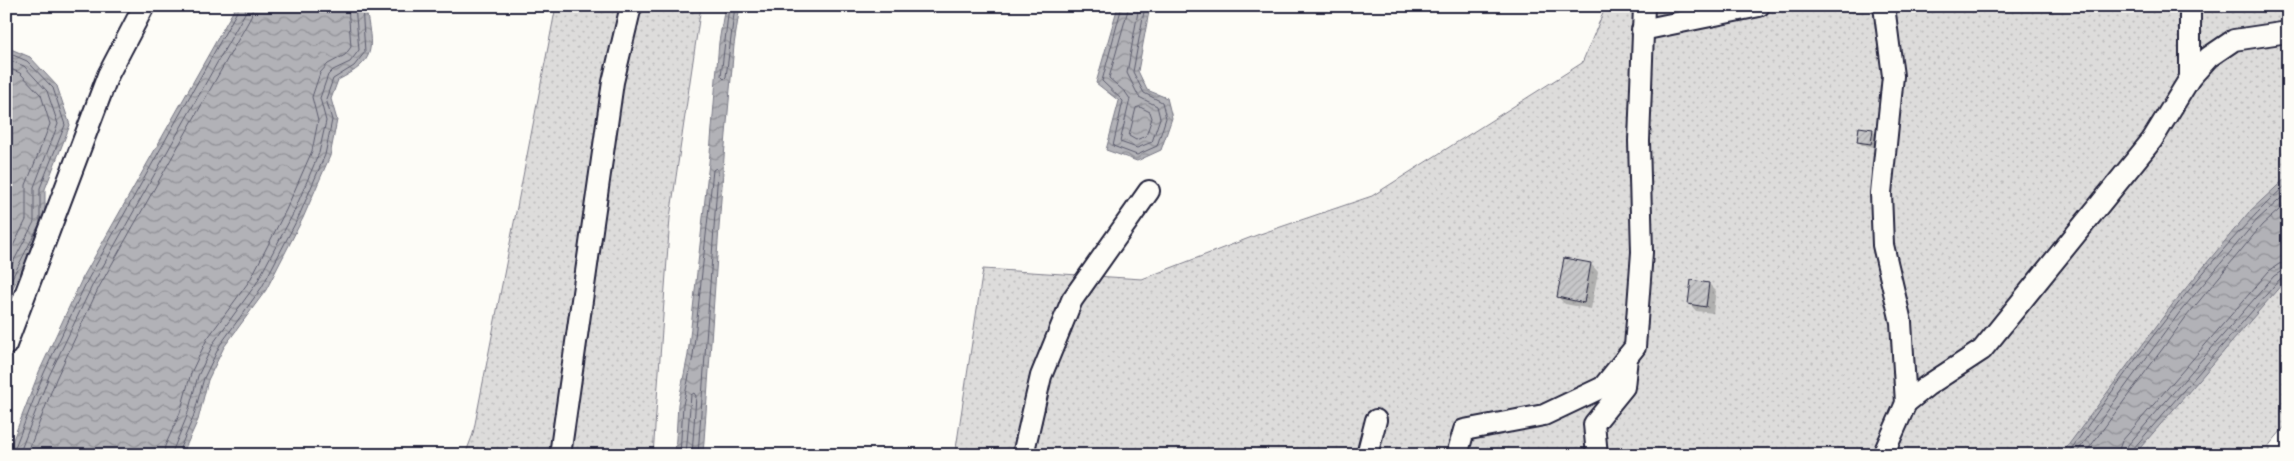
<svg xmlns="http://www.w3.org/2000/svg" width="2294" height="461" viewBox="0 0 2294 461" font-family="'Shantell Sans',sans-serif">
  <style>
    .park { fill: url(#park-dots); stroke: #807f8b }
    .water { fill: url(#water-waves); stroke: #787885 }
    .shadow { fill: #0003 }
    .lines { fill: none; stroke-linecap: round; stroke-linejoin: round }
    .shore { stroke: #5c5c6d; stroke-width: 1 }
    .building { fill: url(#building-hatch); stroke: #22223b }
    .minor-casing { stroke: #22223b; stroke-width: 24 }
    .minor { stroke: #fdfcf7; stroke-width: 20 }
  </style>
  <defs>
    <pattern id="park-dots" width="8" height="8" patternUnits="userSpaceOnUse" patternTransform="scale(1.25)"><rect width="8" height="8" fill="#dddcdb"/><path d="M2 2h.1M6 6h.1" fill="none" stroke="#bdbcbd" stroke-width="1.8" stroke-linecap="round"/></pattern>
    <pattern id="water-waves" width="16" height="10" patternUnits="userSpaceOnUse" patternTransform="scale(1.25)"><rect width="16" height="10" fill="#b2b2b7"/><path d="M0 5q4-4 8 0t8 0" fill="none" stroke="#909096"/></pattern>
    <pattern id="building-hatch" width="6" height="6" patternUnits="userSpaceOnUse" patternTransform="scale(1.25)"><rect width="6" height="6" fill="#c6c6c8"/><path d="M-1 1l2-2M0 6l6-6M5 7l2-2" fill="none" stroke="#aaaaad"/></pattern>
  </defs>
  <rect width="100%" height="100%" fill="#fdfcf7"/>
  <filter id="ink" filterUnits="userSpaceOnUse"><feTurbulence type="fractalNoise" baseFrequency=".02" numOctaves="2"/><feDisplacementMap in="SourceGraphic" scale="10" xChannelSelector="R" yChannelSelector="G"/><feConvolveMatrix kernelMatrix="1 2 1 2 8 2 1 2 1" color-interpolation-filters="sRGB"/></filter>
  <g filter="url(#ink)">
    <g class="park">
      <path d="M556 6H701L670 218 653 455H465L473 434Z"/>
      <path d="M1606 6H2288V423L2270 444 2268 455H955L983 269 1142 279 1257 235 1372 196 1582 63Z"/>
    </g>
    <g class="water">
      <path d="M236 6H372L366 9C373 50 377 60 338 80L331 99 337 120 330 156 303 218 266 290 224 347 208 380 198 420 182 455H7L39 372 82 279Z"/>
      <path d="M725 6H740L734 45 724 157 703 455H675L678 404 688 355 710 153 719 42Z"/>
      <path d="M1118 6H1150L1138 71 1147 90 1167 98 1172 118 1161 150 1137 161 1106 150 1119 101 1096 83Z"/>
      <path d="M6 47 30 57 57 86 70 125 45 189V224L6 301Z"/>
      <path d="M2288 176V281L2283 283 2134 455H2061L2172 305 2249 212Z"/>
    </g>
    <g class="shadow">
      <path d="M1872 130 1876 133 1874 147 1862 145 1858 142Z"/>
      <path d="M1591 264 1598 272 1591 309 1565 304 1558 297Z"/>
      <path d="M1709 284 1716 291 1713 313 1696 311 1689 303Z"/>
    </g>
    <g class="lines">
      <g class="shore">
        <path d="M729 6 721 76 724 79 726 77 735 6"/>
        <path d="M1122 6 1102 81 1123 101 1113 146 1137 155 1157 146 1166 118 1162 102 1144 93 1133 72 1145 6"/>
        <path d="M1129 6 1109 78 1126 93 1130 99 1120 142 1137 148 1152 142 1160 118 1157 106 1139 97 1127 73 1139 6"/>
        <path d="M6 52 27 61 53 88 65 125 40 188V223L6 290"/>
        <path d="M6 59 24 66 47 91 58 124 34 187V222L6 276"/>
        <path d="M6 67 20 73 41 95 50 124 26 185V220L6 260"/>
        <path d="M1140 107 1150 112 1152 118 1146 136 1136 140 1129 136 1136 108Z"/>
        <path d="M12 455 44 373 87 281 240 6"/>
        <path d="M19 455 49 376 93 284 245 13 246 6"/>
        <path d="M27 455 56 379 99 287 251 17 253 6"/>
        <path d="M164 455 165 446 180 413 191 373 207 339 250 280 286 210 312 151 318 121 312 97 320 73 328 64 345 55 351 47 348 6"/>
        <path d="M171 455 187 416 198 376 214 342 256 284 293 214 319 153 326 121 320 98 328 75 333 70 350 62 359 50 355 6"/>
        <path d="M177 455 193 418 204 378 220 345 262 287 299 216 325 155 332 120 326 99 333 79 354 66 365 52 362 6"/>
        <path d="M680 455 683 405 693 356 713 170 716 168 718 171 698 455"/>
        <path d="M686 455 691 395 694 393 696 396 692 455"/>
        <path d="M2067 455C2132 363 2205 259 2288 183"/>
        <path d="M2075 455 2180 312 2257 220 2288 192"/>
        <path d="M2084 455 2186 317 2262 225 2288 202"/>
        <path d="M2117 455 2122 441 2269 271 2279 264 2288 263"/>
        <path d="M2125 455 2128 445 2274 276 2282 271 2288 270"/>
        <path d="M2131 455 2133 449 2279 280 2288 277"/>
      </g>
    </g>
    <g class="building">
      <path d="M1859 127 1873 129 1871 144 1857 142Z"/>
      <path d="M1564 258 1591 263 1584 303 1557 297Z"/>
      <path d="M1691 280 1709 283 1706 307 1688 304Z"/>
    </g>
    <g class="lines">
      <g class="minor-casing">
        <g id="minor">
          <path d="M1884 6 1893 76 1881 193 1883 245 1901 322 1906 403"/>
          <path d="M2190 6V78"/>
          <path d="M1642 30 1759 6"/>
          <path d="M6 345 108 75 144 6"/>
          <path d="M560 455 613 82 631 6"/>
          <path d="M1023 455 1041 376 1072 300 1149 191"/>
          <path d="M1367 455 1376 420"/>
          <path d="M1457 455 1464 430 1544 415 1603 387 1635 347 1642 252 1639 141 1644 6"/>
          <path d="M1597 455 1594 424 1624 387 1627 357"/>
          <path d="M1883 455 1906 403 1927 386 1982 350 2152 140 2190 78 2209 57 2234 40 2288 32"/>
        </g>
      </g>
      <use href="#minor" class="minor"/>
    </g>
  </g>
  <rect width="2294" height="461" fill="none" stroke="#fdfcf7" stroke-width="25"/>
  <rect x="12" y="12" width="2269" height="436" fill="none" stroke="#22223b" stroke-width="2" filter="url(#ink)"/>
</svg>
